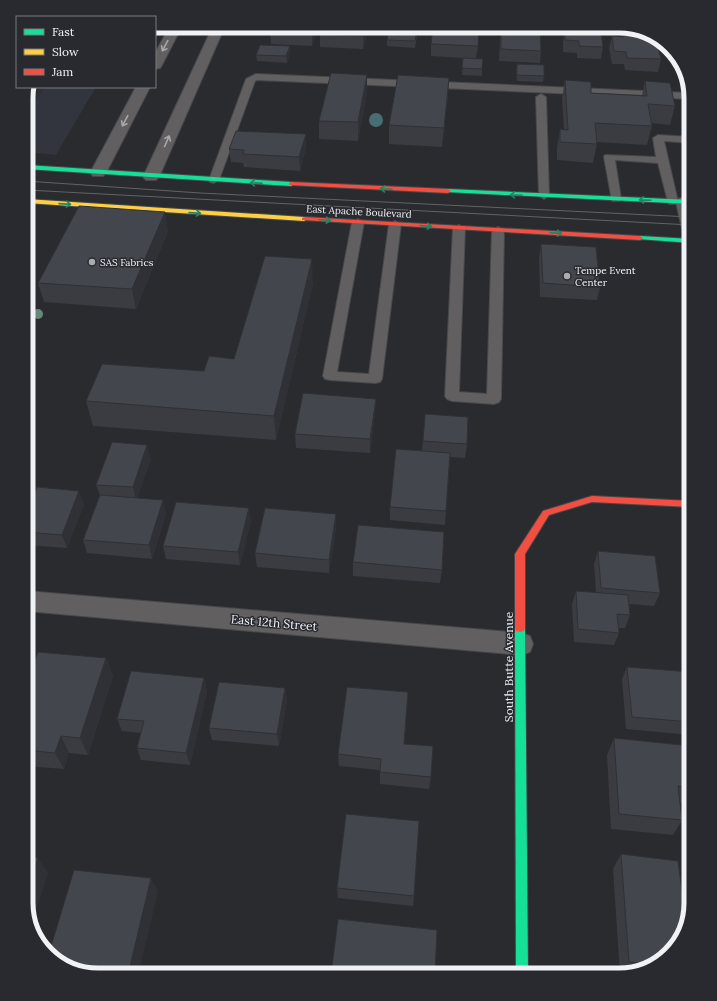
<svg xmlns="http://www.w3.org/2000/svg" width="717" height="1001" viewBox="0 0 717 1001" font-family="Lora,serif">
  <style>
    .built { fill: #32343e }
    .water { fill: #486e72 }
    .lines { fill: none; stroke-linecap: round; stroke-linejoin: round }
    .lane-casing { stroke: #47484a; stroke-width: 2 }
    .street-casing { stroke: #47484a; stroke-width: 2 }
    .fast-casing { stroke: #47484a; stroke-width: 2 }
    .slow-casing { stroke: #47484a; stroke-width: 2 }
    .jam-casing { stroke: #47484a; stroke-width: 2 }
    .lane { fill: #615f60; fill-rule: evenodd }
    .street { fill: #615f60; fill-rule: evenodd }
    .fast { fill: #16e098; fill-rule: evenodd }
    .slow { fill: #ffcf43; fill-rule: evenodd }
    .jam { fill: #f24e42; fill-rule: evenodd }
    .tram { stroke: #616264; stroke-width: 1 }
    .tree { fill: #668879 }
    .wall { fill: #3a3c42 }
    .shaded-wall { fill: #303136 }
    .building { fill: #44464d; stroke: #303136 }
    .oneway { stroke: #a9a8ab }
    .oneway2 { stroke: #208564 }
    .poi-dot { fill: #abacb0; stroke: #292a30; stroke-width: 1.5 }
    .labels { text-anchor: middle; stroke-width: 3; stroke-linejoin: round; paint-order: stroke }
    .far-street-label { font-size: 10px; fill: #f1f2f6; stroke: #292a30 }
    .far-poi-label { font-size: 10px; fill: #f1f2f6; stroke: #292a30; text-anchor: start }
    .street-label { font-size: 12px; fill: #f1f2f6; stroke: #292a30 }
    .rim { fill: none; stroke: #f1f2f6; stroke-width: 5 }
  </style>
  <rect width="100%" height="100%" fill="#2a2b2f"/>
  <path class="built" d="M28 87H96L56 155 26 152V93Z"/>
  <circle class="water" cx="376" cy="120" r="7"/>
  <g class="lines">
    <g class="lane-casing">
      <g id="lane">
        <path d="M256 74 690 93 691 99 257 80 255 81 219 180 214 183 210 182 209 180 246 79Z"/>
        <path d="M541 94 546 97 549 196 544 199 539 196 536 97Z"/>
        <path d="M658 135 691 137V143L664 141 678 202 677 204H669L668 202 658 163 615 160 621 199 620 201H612L604 157 605 155 656 157 653 138Z"/>
        <path d="M358 219 364 222 337 372 369 374 389 224 395 221 401 224 382 379 380 382 375 383 330 380 325 379 323 376 352 222Z"/>
        <path d="M459 225 465 228 459 392 487 394 492 230 498 227 504 230 501 399 499 402 494 404 452 401 447 399 445 396 453 228Z"/>
      </g>
    </g>
    <g class="street-casing">
      <g id="street">
        <path d="M170 26H182L162 65 160 68 155 69V53Z"/>
        <path d="M213 26H225L159 177 156 180H146L143 177Z"/>
        <path d="M610 26 630 28 625 31 612 29Z"/>
        <path d="M136 87H150L106 173 103 176H93L90 173Z"/>
        <path d="M684 197 691 201V238L685 237 683 233 676 202 678 199Z"/>
        <path d="M26 591 521 633 530 636 533 644 530 652 521 655 26 611Z"/>
      </g>
    </g>
    <g class="fast-casing">
      <g id="fast">
        <path d="M26 165 291 182 294 184 291 186 26 169Z"/>
        <path d="M448 189 691 200V204L446 192 445 191Z"/>
        <path d="M640 236 691 239V243L638 239V237Z"/>
        <path d="M520 624 524 625 525 628 528 975H516L515 628 516 625Z"/>
      </g>
    </g>
    <g class="slow-casing">
      <path id="slow" d="M26 199 304 217 307 219 304 221 26 203Z"/>
    </g>
    <g class="jam-casing">
      <g id="jam">
        <path d="M291 182 448 189 451 191 448 193 289 185V183Z"/>
        <path d="M304 217 640 236 643 238 640 240 302 220V218Z"/>
        <path d="M592 496 691 501V507L592 502 549 515 525 554V628L524 631 520 632 516 631 515 628V554L517 551 543 511Z"/>
      </g>
    </g>
    <use href="#lane" class="lane"/>
    <use href="#street" class="street"/>
    <use href="#fast" class="fast"/>
    <use href="#slow" class="slow"/>
    <use href="#jam" class="jam"/>
    <g class="tram">
      <path d="M26 181 200 193 691 217"/>
      <path d="M26 190 691 225"/>
    </g>
  </g>
  <circle class="tree" cx="38" cy="314" r="5"/>
  <g class="wall">
    <path d="M273 26H317V31L312 46 271 44 270 32Z"/>
    <path d="M501 27 541 51 540 63 499 61 500 39Z"/>
    <path d="M565 30 603 47 601 59 577 58V53L563 52V42Z"/>
    <path d="M622 31 661 59 658 72 625 70 624 64H612L609 48 612 36H621Z"/>
    <path d="M367 33 363 49 320 47V34Z"/>
    <path d="M417 36 415 48 387 46V40Z"/>
    <path d="M431 44 478 46 476 58 482 69V76L462 75 463 58 431 56Z"/>
    <path d="M290 46V53L287 63 257 61 256 55Z"/>
    <path d="M517 64 544 76 543 82 517 81 516 70Z"/>
    <path d="M565 80 591 93 642 95 645 81 675 106 670 125 651 123 652 126 647 145 597 142V144L593 163 557 160V148L560 129 564 130 562 98Z"/>
    <path d="M367 93 358 141 319 139V121Z"/>
    <path d="M448 96 442 147 389 144V125Z"/>
    <path d="M306 134V147L300 171 244 167 243 163 231 162 229 149Z"/>
    <path d="M168 231 136 309 44 302 38 283Z"/>
    <path d="M541 244 600 287 597 300 540 297 539 258Z"/>
    <path d="M313 283 276 440 93 426 86 401 204 371 234 359Z"/>
    <path d="M376 399 375 412 370 453 296 448 295 434Z"/>
    <path d="M423 441 467 444 465 458 450 457 446 511 445 525 390 520V507L422 451Z"/>
    <path d="M151 459 137 498 166 514 152 559 87 553 83 540 100 495 96 485Z"/>
    <path d="M26 501 84 504 67 548 26 545Z"/>
    <path d="M251 521 240 565 166 559 163 546Z"/>
    <path d="M336 528 329 573 257 567 255 553Z"/>
    <path d="M689 548H691V605H690L684 561Z"/>
    <path d="M598 551 660 593 654 606 629 604 630 615 625 628H618L619 633 614 645 574 642 572 604 576 591 596 593 594 564Z"/>
    <path d="M353 562 442 570 440 583 353 576Z"/>
    <path d="M106 658 113 676 88 755 69 753 64 769 26 766V684Z"/>
    <path d="M627 667 691 672V735L626 729 622 679Z"/>
    <path d="M204 678 207 691 190 765 141 760 137 748 141 733 122 731 117 719Z"/>
    <path d="M285 688 287 701 279 746 212 740 209 728Z"/>
    <path d="M614 738 691 746V804L680 803 682 820 673 835 611 829 607 755Z"/>
    <path d="M404 744 431 777 429 789 380 784V770L339 766 338 754Z"/>
    <path d="M621 854 681 939 655 965 623 974H620L613 869Z"/>
    <path d="M337 888 414 896 413 906 338 898Z"/>
  </g>
  <g class="shaded-wall">
    <path d="M314 26H317V31L312 46V34Z"/>
    <path d="M365 26H367V33L363 49V36Z"/>
    <path d="M290 46V53L287 63 286 56Z"/>
    <path d="M367 75V93L358 141V122Z"/>
    <path d="M449 78 448 96 442 147 444 128Z"/>
    <path d="M28 87H45L26 114V93Z"/>
    <path d="M306 134V147L300 171 299 157Z"/>
    <path d="M165 212 168 231 136 309 132 289Z"/>
    <path d="M312 259 313 283 276 440 274 416Z"/>
    <path d="M376 399 375 412 370 453V439Z"/>
    <path d="M147 445 151 459 136 501 133 487Z"/>
    <path d="M79 491 84 504 67 548 62 535Z"/>
    <path d="M163 500 166 514 152 559 149 545Z"/>
    <path d="M249 508 251 521 240 565 238 552Z"/>
    <path d="M336 514V528L329 573V560Z"/>
    <path d="M106 658 113 676 88 755 80 738Z"/>
    <path d="M204 678 207 691 190 765 186 753Z"/>
    <path d="M285 688 287 701 279 746 277 734Z"/>
    <path d="M61 736 69 753 64 769 55 753Z"/>
    <path d="M38 858 48 873 32 925 26 903V896Z"/>
    <path d="M151 878 158 892 138 975H128Z"/>
  </g>
  <g class="building">
    <path d="M273 26H314L312 34 270 32Z"/>
    <path d="M322 26H365L363 36 320 34Z"/>
    <path d="M433 26H479L478 46 431 44Z"/>
    <path d="M501 27 540 29 541 51 501 49Z"/>
    <path d="M389 28 417 29 415 41 387 40Z"/>
    <path d="M565 30 601 32 603 47 579 46V41L565 40Z"/>
    <path d="M622 31 643 32 655 36 661 59 627 58 626 52 614 51 612 36 623 37Z"/>
    <path d="M260 45 290 46 286 56 256 55Z"/>
    <path d="M463 58 483 59 482 69 462 68Z"/>
    <path d="M517 64 544 65V76L517 75Z"/>
    <path d="M331 73 367 75 358 122 319 121Z"/>
    <path d="M398 75 449 78 444 128 389 125Z"/>
    <path d="M565 80 591 82V93L647 96 645 81 670 83 675 106 648 104 652 126 595 123 597 144 560 142V129L568 130Z"/>
    <path d="M236 131 306 134 299 157 243 154 244 150 229 149Z"/>
    <path d="M79 206 165 212 132 289 38 283Z"/>
    <path d="M541 244 596 247 600 287 543 283Z"/>
    <path d="M265 256 312 259 274 416 86 401 102 364 204 371 209 356 234 359Z"/>
    <path d="M303 393 376 399 370 439 295 434Z"/>
    <path d="M425 414 468 417 467 444 423 441Z"/>
    <path d="M112 442 147 445 133 487 96 485Z"/>
    <path d="M396 449 450 453 446 511 390 507Z"/>
    <path d="M37 487 79 491 62 535 26 532V501H31Z"/>
    <path d="M100 495 163 500 149 545 83 540Z"/>
    <path d="M176 502 249 508 238 552 163 546Z"/>
    <path d="M265 508 336 514 329 560 255 553Z"/>
    <path d="M358 525 444 532 442 570 353 562Z"/>
    <path d="M689 548H691V558Z"/>
    <path d="M598 551 655 556 660 593 601 588Z"/>
    <path d="M576 591 628 595 630 615 617 614 619 633 578 629Z"/>
    <path d="M38 652 106 658 80 738 61 736 55 753 26 750V684Z"/>
    <path d="M627 667 691 672V722L632 717Z"/>
    <path d="M131 671 204 678 186 753 137 748 144 721 117 719Z"/>
    <path d="M219 682 285 688 277 734 209 728Z"/>
    <path d="M347 687 408 692 404 744 433 746 431 777 380 772 381 759 338 754Z"/>
    <path d="M614 738 691 746V787L678 786 682 820 619 814Z"/>
    <path d="M346 814 419 821 414 896 337 888Z"/>
    <path d="M621 854 678 861 686 921 681 939 656 965 629 962Z"/>
    <path d="M26 857 38 858 26 896Z"/>
    <path d="M74 870 151 878 128 975H94L62 965 49 953Z"/>
    <path d="M338 919 437 930 435 975H331Z"/>
    <path d="M634 965 649 967 634 971Z"/>
  </g>
  <defs><path id="oneway-shaft" d="M-6 0H5M1.5-3L5.5 0L1.5 3" fill="none" stroke-width="1.6" stroke-linecap="round" stroke-linejoin="round"/></defs>
  <g class="oneway">
    <use href="#oneway-shaft" transform="translate(165 46) rotate(118)"/>
    <use href="#oneway-shaft" transform="translate(125 121) rotate(118)"/>
    <use href="#oneway-shaft" transform="translate(167 141) rotate(-66)"/>
  </g>
  <g class="oneway2">
    <use href="#oneway-shaft" transform="translate(256 183) rotate(-177)"/>
    <use href="#oneway-shaft" transform="translate(386 189) rotate(-177)"/>
    <use href="#oneway-shaft" transform="translate(516 195) rotate(-178)"/>
    <use href="#oneway-shaft" transform="translate(645 200) rotate(-178)"/>
    <use href="#oneway-shaft" transform="translate(65 204) rotate(4)"/>
    <use href="#oneway-shaft" transform="translate(195 213) rotate(4)"/>
    <use href="#oneway-shaft" transform="translate(325 220) rotate(3)"/>
    <use href="#oneway-shaft" transform="translate(426 226) rotate(4)"/>
    <use href="#oneway-shaft" transform="translate(556 233) rotate(4)"/>
  </g>
  <g class="poi-dot">
    <circle cx="92" cy="262" r="4"/>
    <circle cx="567" cy="276" r="4"/>
  </g>
  <g class="labels">
    <g class="far-street-label">
      <text transform="translate(359 211) rotate(3)" y="4">East Apache Boulevard</text>
    </g>
    <g class="far-poi-label">
      <text x="100" y="266">SAS Fabrics</text>
      <text x="575" y="274">Tempe Event<tspan x="575" dy="12">Center</tspan></text>
    </g>
    <g class="street-label">
      <text transform="translate(274 623) rotate(5)" y="4">East 12th Street</text>
      <text transform="translate(509 667) rotate(-90)" y="4">South Butte Avenue</text>
    </g>
  </g>
  <path d="M0 0H717V1001H0ZM98 33H619A65 65 0 0 1 684 98V903A65 65 0 0 1 619 968H98A65 65 0 0 1 33 903V98A65 65 0 0 1 98 33Z" fill="#292a30" fill-rule="evenodd"/>
  <path class="rim" d="M98 33H619A65 65 0 0 1 684 98V903A65 65 0 0 1 619 968H98A65 65 0 0 1 33 903V98A65 65 0 0 1 98 33Z"/>
  <rect x="16" y="16" width="140" height="72" fill="#292a30" stroke="#797a7f"/>
  <rect x="24" y="29" width="20" height="6" fill="#16e098" stroke="#797a7f"/>
  <text x="52" y="36" font-size="12" fill="#f1f2f6">Fast</text>
  <rect x="24" y="49" width="20" height="6" fill="#ffcf43" stroke="#797a7f"/>
  <text x="52" y="56" font-size="12" fill="#f1f2f6">Slow</text>
  <rect x="24" y="69" width="20" height="6" fill="#f24e42" stroke="#797a7f"/>
  <text x="52" y="76" font-size="12" fill="#f1f2f6">Jam</text>
</svg>
